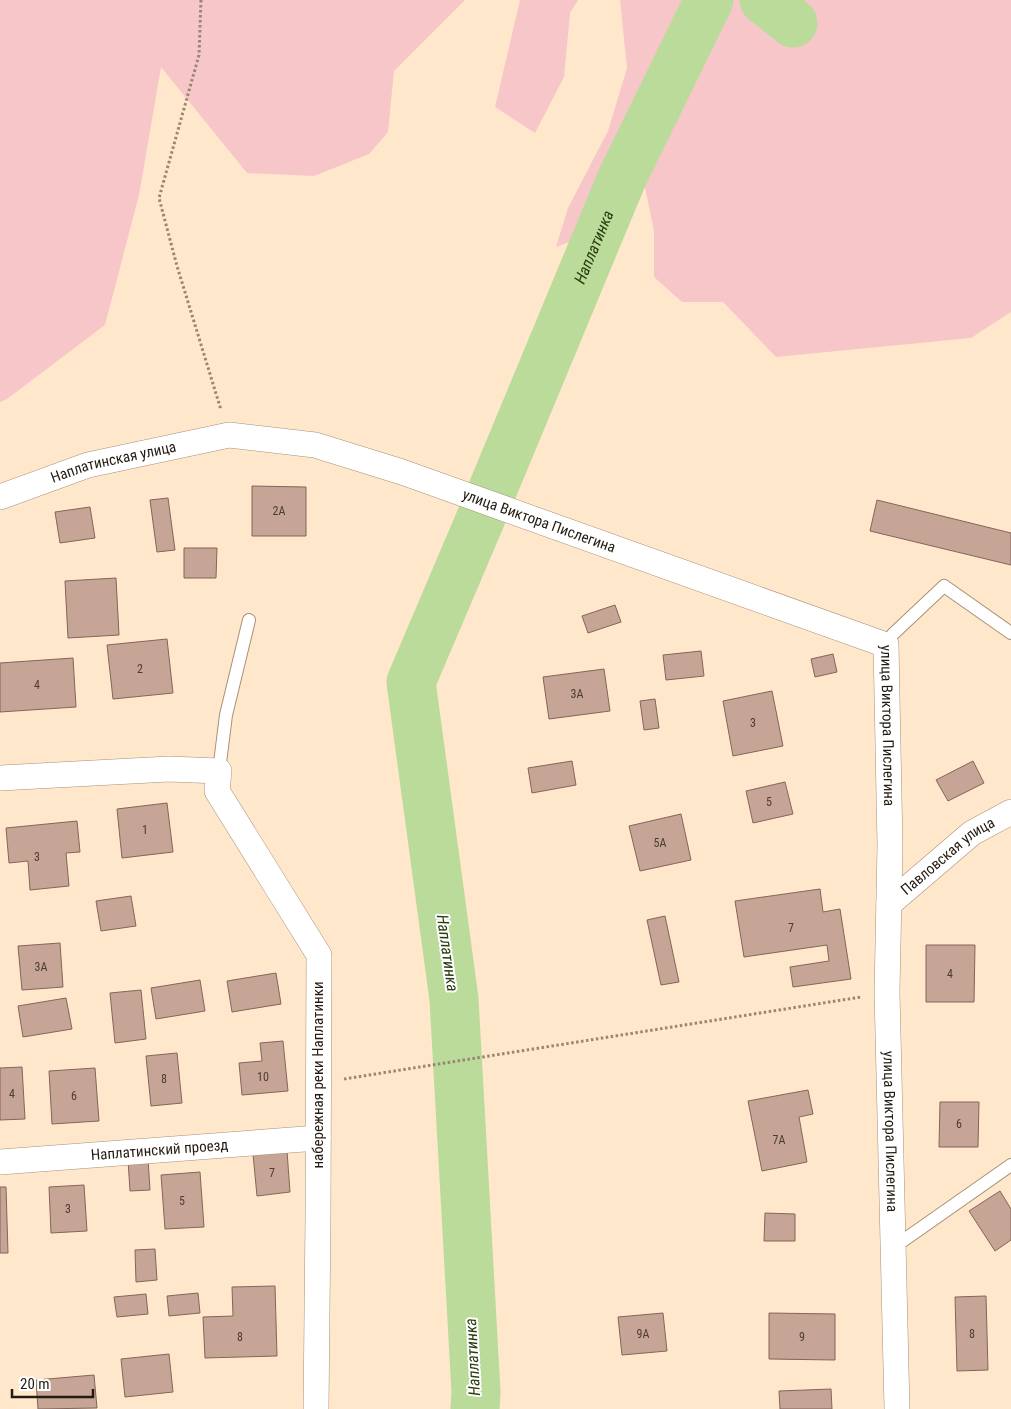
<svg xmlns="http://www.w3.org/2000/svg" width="1011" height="1409" viewBox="0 0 1011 1409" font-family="'Roboto Condensed',sans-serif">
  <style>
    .green { fill: #f7c6c8 }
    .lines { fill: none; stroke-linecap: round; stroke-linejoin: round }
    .river { stroke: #badb9a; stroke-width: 49 }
    .building { fill: #c6a496; stroke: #846558 }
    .service-casing { stroke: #a79177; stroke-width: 14 }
    .minor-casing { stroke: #a79177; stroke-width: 26 }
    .path { stroke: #978773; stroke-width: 3; stroke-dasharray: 2.5 2.5; stroke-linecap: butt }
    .service { stroke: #fff; stroke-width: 12 }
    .minor { stroke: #fff; stroke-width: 25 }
    .labels { text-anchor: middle; stroke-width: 4; stroke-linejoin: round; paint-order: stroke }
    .number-label { font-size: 12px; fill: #4c3d32 }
    .street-label { font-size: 15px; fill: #231b11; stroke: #fff }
    .water-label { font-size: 16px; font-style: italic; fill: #283c0e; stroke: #fff }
  </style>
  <rect width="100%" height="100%" fill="#ffe7cb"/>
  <g class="green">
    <path d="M0 0H465L394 71 388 132 369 154 314 176 247 173 161 67 139 195 105 325 7 399 0 402Z"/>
    <path d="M520 0H578L570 13 564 77 535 133 495 107Z"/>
    <path d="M620 0H1011V312L971 338 776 357 723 302H682L654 277V231L640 163 622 221 556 247 568 208 608 131 627 68Z"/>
  </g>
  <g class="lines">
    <g class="river">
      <path d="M764 0 793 23"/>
      <path id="s1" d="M489 498 622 178 709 0"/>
      <path d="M475 1409 476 1392 454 999 411 682 483 513"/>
    </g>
  </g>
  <g class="building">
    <path d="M252 486 306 487V536H252Z"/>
    <path d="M168 498 175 550 157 552 150 500Z"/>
    <path d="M877 500 1011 533V565L870 531Z"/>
    <path d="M90 507 95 538 60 543 55 512Z"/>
    <path d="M184 548H217L216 578H184Z"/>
    <path d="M116 578 119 635 68 638 65 581Z"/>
    <path d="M615 605 621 622 588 633 582 616Z"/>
    <path d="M167 639 173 693 113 699 107 645Z"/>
    <path d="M701 651 704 676 666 680 663 655Z"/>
    <path d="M833 654 837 672 815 677 811 659Z"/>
    <path d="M73 658 76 707 0 712V663Z"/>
    <path d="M604 669 610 711 549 719 543 677Z"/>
    <path d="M772 691 783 746 733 756 723 701Z"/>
    <path d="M655 699 659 728 644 730 640 701Z"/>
    <path d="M572 761 576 785 532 793 528 768Z"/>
    <path d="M973 761 984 783 948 801 936 780Z"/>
    <path d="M785 782 793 814 753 823 746 791Z"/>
    <path d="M167 803 173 852 122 858 117 809Z"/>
    <path d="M681 814 691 860 640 871 629 826Z"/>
    <path d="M77 821 80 852 66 853 69 886 30 890 28 861 9 863 6 828Z"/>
    <path d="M820 889 823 912 840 909 851 979 793 987 790 967 829 961 827 945 744 957 735 901Z"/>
    <path d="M131 896 136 926 101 931 96 901Z"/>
    <path d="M665 916 679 982 661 985 647 920Z"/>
    <path d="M60 943 63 987 22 990 18 946Z"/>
    <path d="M926 945H975L974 1002H926Z"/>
    <path d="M276 973 281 1004 232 1012 227 981Z"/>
    <path d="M200 980 205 1011 156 1019 151 988Z"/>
    <path d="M141 990 146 1039 115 1043 110 993Z"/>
    <path d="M66 998 72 1029 23 1037 18 1006Z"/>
    <path d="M283 1041 288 1091 242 1095 239 1063 262 1061 260 1043Z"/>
    <path d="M177 1053 182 1103 151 1106 146 1056Z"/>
    <path d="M22 1067 25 1119 0 1120V1068Z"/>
    <path d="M95 1068 99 1121 52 1124 49 1071Z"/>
    <path d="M808 1090 813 1114 799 1117 807 1162 762 1171 748 1101Z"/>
    <path d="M940 1102H979L978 1147H939Z"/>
    <path d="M287 1151 290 1192 257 1196 253 1154Z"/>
    <path d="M148 1159 150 1190 130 1191 128 1160Z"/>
    <path d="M200 1172 204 1227 165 1229 161 1175Z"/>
    <path d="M84 1185 87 1231 51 1233 49 1187Z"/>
    <path d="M0 1187H6L8 1253H0Z"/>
    <path d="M1000 1191 1011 1209V1240L995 1251 969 1211Z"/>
    <path d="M765 1213 795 1214V1241H764Z"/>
    <path d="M155 1249 157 1280 136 1282 135 1250Z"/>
    <path d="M275 1286 277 1356 205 1358 203 1317 233 1316 232 1287Z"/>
    <path d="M198 1293 200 1313 169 1316 167 1296Z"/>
    <path d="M146 1294 148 1314 117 1317 114 1297Z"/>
    <path d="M986 1296 988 1370 957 1371 955 1297Z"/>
    <path d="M663 1313 667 1351 622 1355 618 1317Z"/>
    <path d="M769 1313 835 1314V1360L769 1359Z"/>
    <path d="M169 1354 173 1392 125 1397 121 1359Z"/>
    <path d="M94 1375 97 1408 38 1409 36 1380Z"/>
    <path d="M831 1389 832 1409H780L779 1391Z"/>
  </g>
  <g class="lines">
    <g class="service-casing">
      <g id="service">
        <path d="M886 645 893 634 944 586 1011 633"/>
        <path d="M219 771 226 715 249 620"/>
        <path d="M894 1247 1011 1165"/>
      </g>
    </g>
    <g class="minor-casing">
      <g id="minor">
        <path id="s2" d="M0 497 88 465 229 435 315 445 402 472 886 645 890 846 887 992 897 1409"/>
        <path d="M0 778 169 769 219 771 217 791 319 955 318 1218 316 1409"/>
        <path id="s3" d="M889 904 972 833 1011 812"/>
        <path id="s4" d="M0 1162 318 1138"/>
      </g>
    </g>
    <g class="path">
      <path d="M201 0 199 55 159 198 177 266 221 410"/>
      <path d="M344 1079 861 997"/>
    </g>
    <use href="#service" class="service"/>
    <use href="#minor" class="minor"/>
  </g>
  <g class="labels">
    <g class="number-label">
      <text x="279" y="515">2А</text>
      <text x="140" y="673">2</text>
      <text x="37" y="689">4</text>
      <text x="577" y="698">3А</text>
      <text x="753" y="727">3</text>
      <text x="769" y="806">5</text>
      <text x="145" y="834">1</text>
      <text x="660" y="847">5А</text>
      <text x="37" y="861">3</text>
      <text x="791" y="932">7</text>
      <text x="41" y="971">3А</text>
      <text x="950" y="978">4</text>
      <text x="263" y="1081">10</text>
      <text x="164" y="1083">8</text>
      <text x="12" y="1098">4</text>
      <text x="74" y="1100">6</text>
      <text x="959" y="1128">6</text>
      <text x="779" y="1144">7А</text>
      <text x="272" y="1177">7</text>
      <text x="182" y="1205">5</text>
      <text x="68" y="1213">3</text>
      <text x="643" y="1338">9А</text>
      <text x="972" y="1338">8</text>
      <text x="240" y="1341">8</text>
      <text x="802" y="1341">9</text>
    </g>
    <g class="street-label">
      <text dy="5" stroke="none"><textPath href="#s2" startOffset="119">Наплатинская улица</textPath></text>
      <text dy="5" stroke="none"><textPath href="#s2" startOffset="561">улица Виктора Пислегина</textPath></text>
      <text dy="5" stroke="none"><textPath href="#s2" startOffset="1010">улица Виктора Пислегина</textPath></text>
      <text dy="5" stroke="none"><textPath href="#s3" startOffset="76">Павловская улица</textPath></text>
      <text transform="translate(318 1075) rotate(-90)" y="5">набережная реки Наплатинки</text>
      <text dy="5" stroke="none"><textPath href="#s2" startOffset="1416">улица Виктора Пислегина</textPath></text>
      <text dy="5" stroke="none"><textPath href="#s4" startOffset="160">Наплатинский проезд</textPath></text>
    </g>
    <g class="water-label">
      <text dy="6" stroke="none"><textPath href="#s1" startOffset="272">Наплатинка</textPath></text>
      <text transform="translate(448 953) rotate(82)" y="6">Наплатинка</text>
      <text transform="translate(472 1357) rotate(-93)" y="6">Наплатинка</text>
    </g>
  </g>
  <path d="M12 1389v8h81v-8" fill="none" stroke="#231b11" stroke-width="2.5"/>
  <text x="20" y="1389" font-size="15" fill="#231b11" stroke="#ffffff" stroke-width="4" paint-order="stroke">20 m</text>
</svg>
